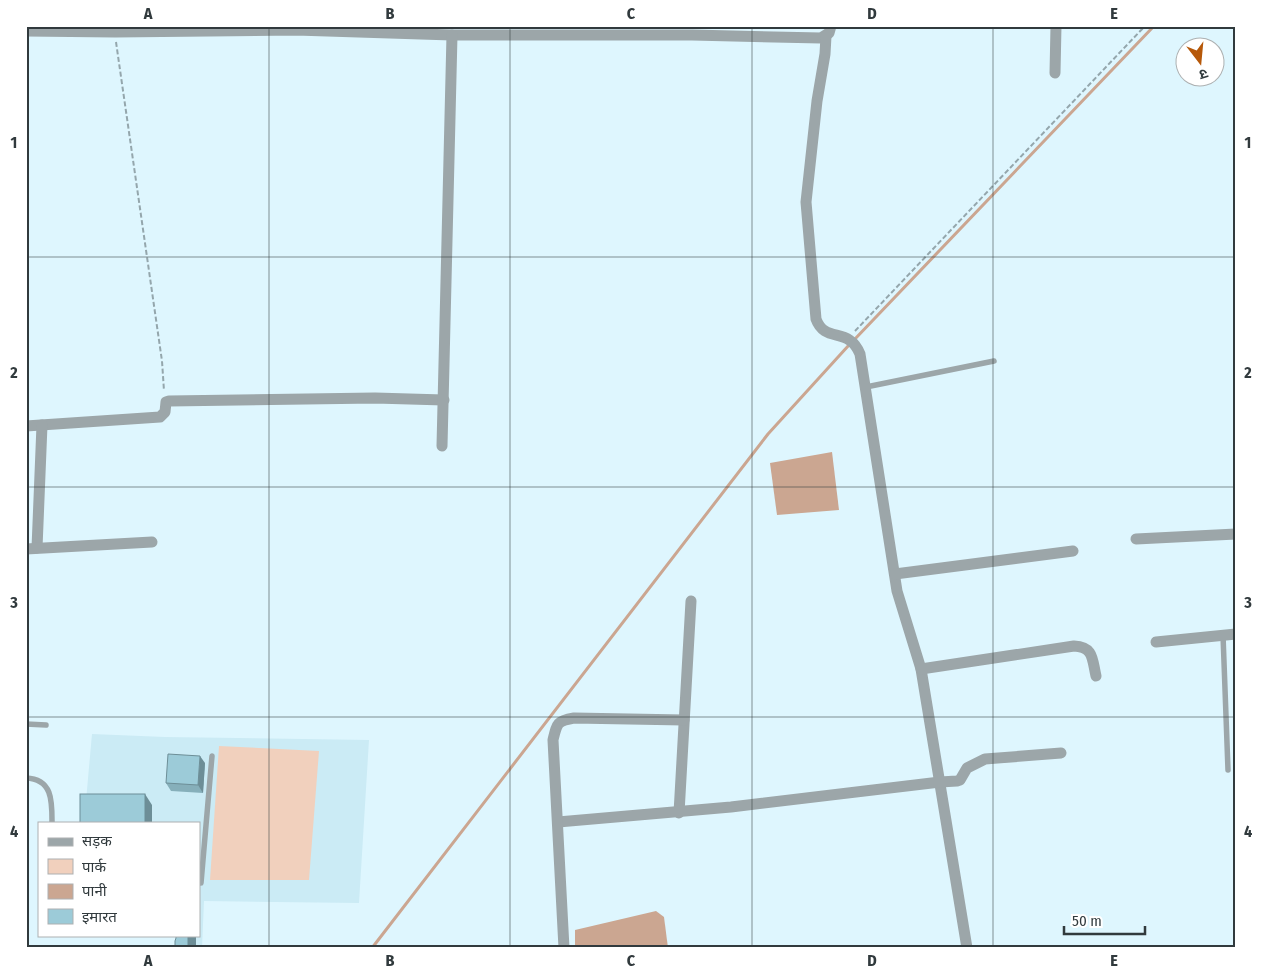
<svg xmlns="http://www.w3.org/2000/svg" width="1262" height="974" viewBox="0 0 1262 974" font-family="'Fira Sans Condensed','Noto Sans Devanagari',sans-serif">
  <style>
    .built { fill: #cbebf5 }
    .green { fill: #f1d0bd }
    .water { fill: #cba691 }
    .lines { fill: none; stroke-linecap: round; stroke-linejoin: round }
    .stream { stroke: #cba691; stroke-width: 3 }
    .path { stroke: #94a6ac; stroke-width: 2; stroke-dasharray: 5 2.5; stroke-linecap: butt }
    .lane { stroke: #9ca6a9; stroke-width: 5.5 }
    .street { stroke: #9ca6a9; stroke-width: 11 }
    .wall { fill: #86afba }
    .shaded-wall { fill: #6d8e97 }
    .building { fill: #9ccbd8; stroke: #6d8e97 }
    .grid { fill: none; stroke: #313a3d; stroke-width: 1; stroke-opacity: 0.55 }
    .neatline { fill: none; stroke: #313a3d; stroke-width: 2 }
    .grid-label { font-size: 16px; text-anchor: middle; font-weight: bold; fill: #313a3d }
  </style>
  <rect width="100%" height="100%" fill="#def6fe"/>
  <path class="built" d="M92 734 165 737 369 740 359 903 204 901 202 948H178V935H199V823H84Z"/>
  <path class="green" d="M219 746 319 751 309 880H210Z"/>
  <g class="water">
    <path d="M832 452 839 510 777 515 770 463Z"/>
    <path d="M656 911 664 917 668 948H575V930Z"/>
  </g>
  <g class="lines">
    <g class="stream">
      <path d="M854 340 1154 26"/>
      <path d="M372 948 768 434 849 345"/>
    </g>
    <g class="path">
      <path d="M116 42 162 361 164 391"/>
      <path d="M855 331 1145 26"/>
    </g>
    <g class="lane">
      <path d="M866 387 994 361"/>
      <path d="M1223 635 1228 770"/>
      <path d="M26 724 46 725"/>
      <path d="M26 778C53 779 52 802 52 823"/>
      <path d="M199 883H201L212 756"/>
    </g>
    <g class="street">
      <path d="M26 31 115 32 296 30 452 35H692L821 38 829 33 831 26"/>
      <path d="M826 36 825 54 817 101 806 202 816 319C825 344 849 326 860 354L897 591 921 669 967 948"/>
      <path d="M1055 73 1056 26"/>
      <path d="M26 426 160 417 165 412 166 402 169 401 375 398 444 400"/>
      <path d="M442 446 452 35"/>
      <path d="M1136 539 1236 534"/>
      <path d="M37 548 42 425"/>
      <path d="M26 549 152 542"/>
      <path d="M895 574 1073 551"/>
      <path d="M1156 642 1236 634"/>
      <path d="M921 669 1074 646C1094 647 1092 659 1096 676"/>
      <path d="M679 813 691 601"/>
      <path d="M558 822 731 807 940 782 957 781 960 780 967 768 985 759 1061 753"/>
      <path d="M564 948 553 740C557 723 557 721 574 718L684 720"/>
    </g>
  </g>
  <path class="wall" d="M205 763 203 793 171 791 166 783Z"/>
  <g class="shaded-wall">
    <path d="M200 756 205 763 203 793 198 785Z"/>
    <path d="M145 794 152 805V823H145Z"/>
    <rect x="188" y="935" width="8" height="13"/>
  </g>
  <g class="building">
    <path d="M168 754 200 756 198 785 166 783Z"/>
    <rect x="80" y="794" width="65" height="29"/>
    <path d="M176 935H188V948H175V941L176 938Z"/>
  </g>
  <path class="grid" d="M269 26V948M510 26V948M752 26V948M993 26V948M26 257H1236M26 487H1236M26 717H1236"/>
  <rect width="1262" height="974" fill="none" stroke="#ffffff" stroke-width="55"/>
  <rect x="38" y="822" width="162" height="115" fill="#ffffff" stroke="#adb0b1"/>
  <rect x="48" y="838" width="25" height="8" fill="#9ca6a9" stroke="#adb0b1"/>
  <text x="82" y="846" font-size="15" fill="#313a3d">सड़क</text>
  <rect x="48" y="859" width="25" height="15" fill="#f1d0bd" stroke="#adb0b1"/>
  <text x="82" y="872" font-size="15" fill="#313a3d">पार्क</text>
  <rect x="48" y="884" width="25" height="15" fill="#cba691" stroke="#adb0b1"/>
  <text x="82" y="896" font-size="15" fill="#313a3d">पानी</text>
  <rect x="48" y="909" width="25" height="15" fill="#9ccbd8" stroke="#adb0b1"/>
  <text x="82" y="922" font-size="15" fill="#313a3d">इमारत</text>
  <g transform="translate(1200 62) rotate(164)"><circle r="24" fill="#ffffff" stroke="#adb0b1"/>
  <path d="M0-4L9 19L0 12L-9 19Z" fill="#b65809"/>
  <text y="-8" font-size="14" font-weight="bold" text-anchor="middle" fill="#313a3d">उ</text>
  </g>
  <path d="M1064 926v8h81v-8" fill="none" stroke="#313a3d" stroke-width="2.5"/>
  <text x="1072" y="926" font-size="15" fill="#313a3d" stroke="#ffffff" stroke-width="4" paint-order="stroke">50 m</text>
  <rect x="28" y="28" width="1206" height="918" class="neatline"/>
  <g class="grid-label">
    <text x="148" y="19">A</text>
    <text x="390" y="19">B</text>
    <text x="631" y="19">C</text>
    <text x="872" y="19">D</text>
    <text x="1114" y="19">E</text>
    <text x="14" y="148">1</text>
    <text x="1248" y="148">1</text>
    <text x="14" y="378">2</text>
    <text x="1248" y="378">2</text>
    <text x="14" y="608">3</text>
    <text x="1248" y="608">3</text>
    <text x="14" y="837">4</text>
    <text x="1248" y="837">4</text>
    <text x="148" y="966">A</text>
    <text x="390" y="966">B</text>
    <text x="631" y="966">C</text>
    <text x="872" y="966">D</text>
    <text x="1114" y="966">E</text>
  </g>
</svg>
